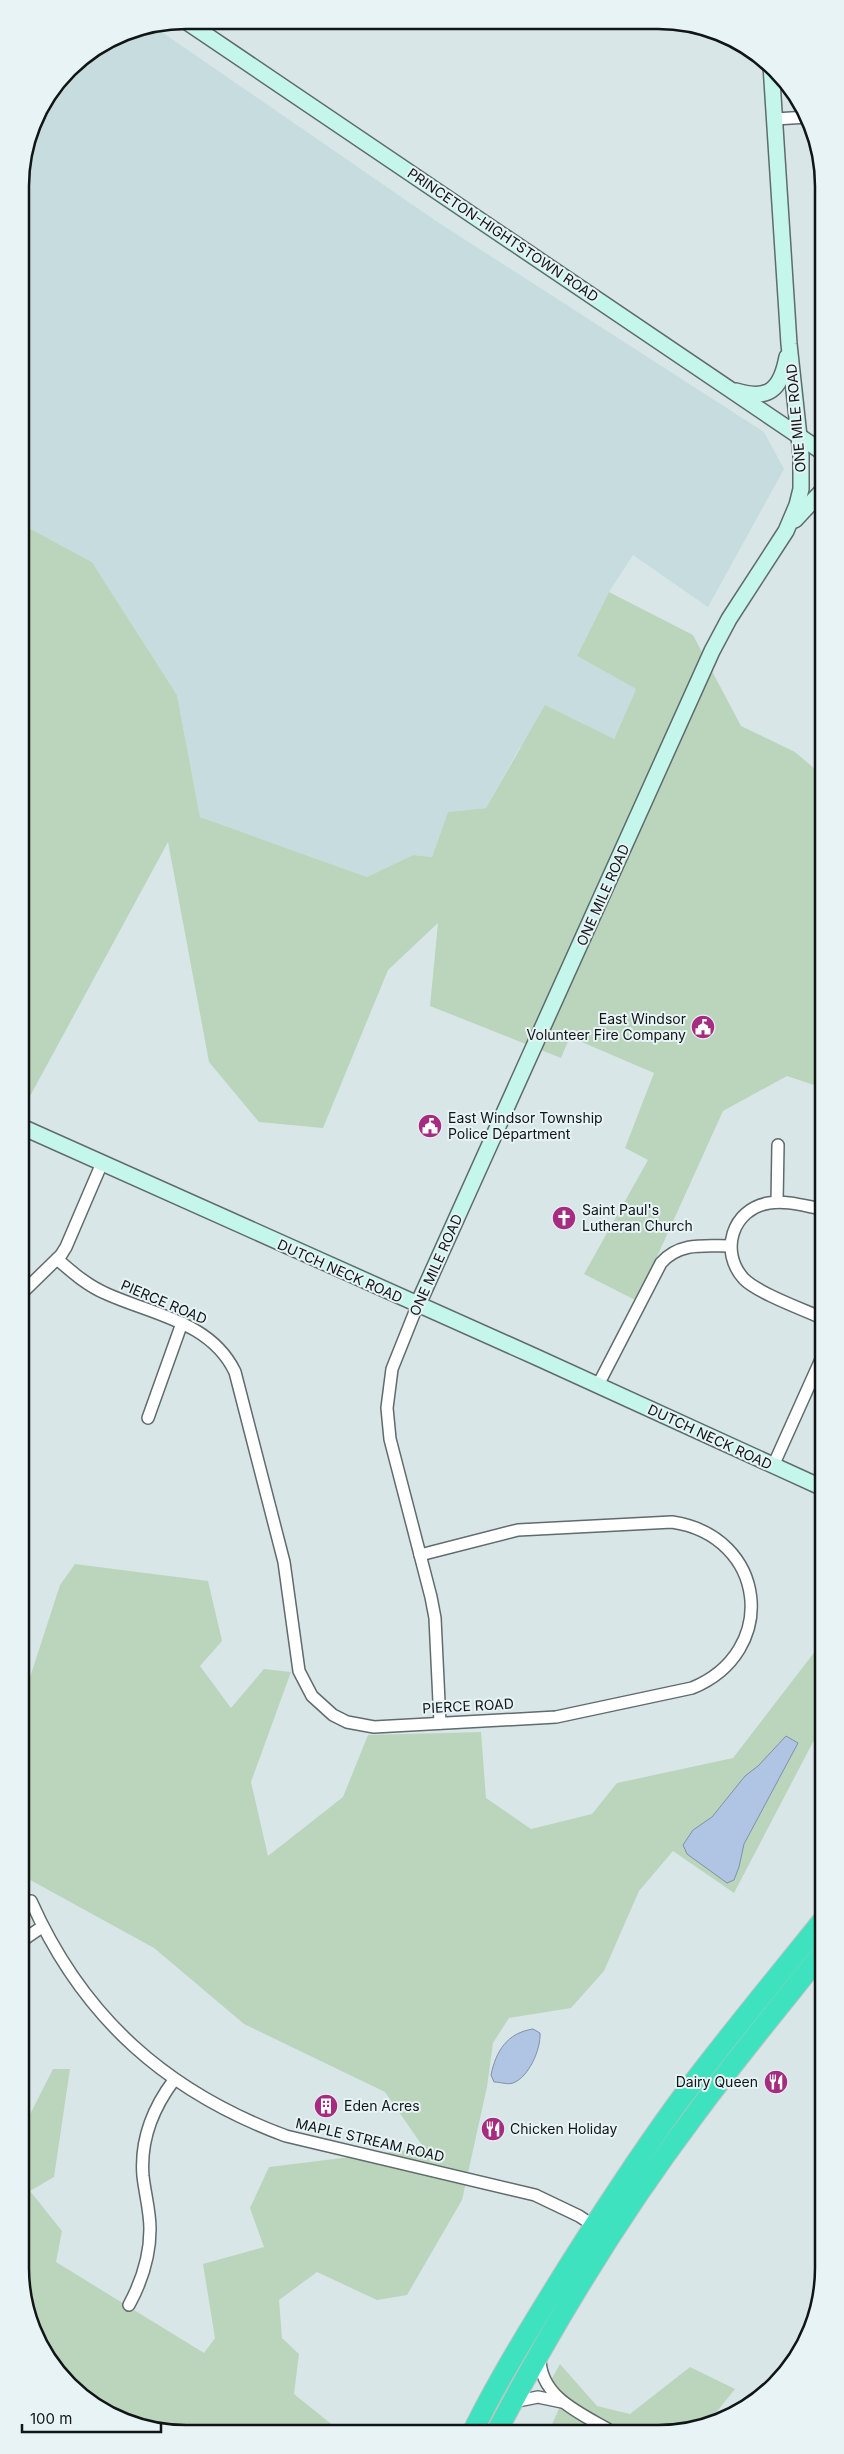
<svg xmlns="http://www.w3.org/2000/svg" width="844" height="2454" viewBox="0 0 844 2454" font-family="Inter,sans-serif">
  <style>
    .built { fill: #c6dcde }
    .green { fill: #bbd5bd }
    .water { fill: #b0c5e4; stroke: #8090a6 }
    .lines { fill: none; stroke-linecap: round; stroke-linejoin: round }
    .street-casing { stroke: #606b6c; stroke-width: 14 }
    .secondary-casing { stroke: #606b6c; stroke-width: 18 }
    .highway-casing { stroke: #c1c2c2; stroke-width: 22 }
    .street { stroke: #fff; stroke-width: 11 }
    .secondary { stroke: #c5f6ec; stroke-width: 15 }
    .highway { stroke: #3ee2bf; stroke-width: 20 }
    .labels { text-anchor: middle; stroke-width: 4; stroke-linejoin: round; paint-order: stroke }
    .street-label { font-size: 14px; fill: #111516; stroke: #e7f3f4 }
    .poi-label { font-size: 14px; fill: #111516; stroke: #e7f3f4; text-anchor: start }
    .rim { fill: none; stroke: #111516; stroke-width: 2.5 }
  </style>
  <rect width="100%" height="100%" fill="#d9e6e7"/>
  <path class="built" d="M153 26 439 223 764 432 784 469 708 607 633 555 609 592 577 656 636 689 614 739 520 747 486 808 448 812 432 857 413 855 367 877 200 817 177 695 92 562 27 527 21 513 20 175 37 112 76 61 123 33Z"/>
  <g class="green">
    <path d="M21 526 27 527 92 562 177 695 200 817 367 877 413 855 432 857 448 812 486 808 545 705 614 739 636 689 577 656 609 592 693 635 741 726 795 752 822 775V1127L817 1123V1086L787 1076 723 1111 637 1301 584 1274 648 1160 625 1148 654 1073 570 1037 561 1058 430 1006 438 923 388 970 323 1128 259 1122 209 1062 168 842 22 1111Z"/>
    <path d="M75 1564 208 1581 222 1641 200 1666 231 1708 264 1669 291 1672 251 1782 268 1856 343 1797 368 1735 481 1732 486 1798 531 1829 592 1814 617 1783 733 1758 823 1641V1723L734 1893 673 1851 639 1891 604 1971 571 2008 509 2018 493 2043 487 2087 462 2200 407 2295 377 2300 317 2272 279 2300 282 2338 299 2354 294 2394 340 2431H154L112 2417 69 2386 42 2351 23 2301V2128L53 2069H70L54 2177 30 2191 62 2231 56 2262 204 2353 215 2338 203 2264 264 2247 250 2208 269 2167 424 2148 385 2092 244 2024 154 1948 23 1876 22 1702 60 1585Z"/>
    <path d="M560 2364 597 2406 630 2414 690 2367 735 2389 706 2425 691 2431H553L550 2429 561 2404 545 2391Z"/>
  </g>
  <g class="water">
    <path d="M786 1736 798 1743 744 1844 739 1867 734 1880 727 1883 687 1854 683 1845 693 1830 712 1817 745 1776 758 1766Z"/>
    <path d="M533 2029 540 2033C541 2049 529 2077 513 2083 508 2085 500 2082 494 2082L491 2075C496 2051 507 2033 533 2029Z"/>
  </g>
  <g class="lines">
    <g class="street-casing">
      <g id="street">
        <path d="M775 119 808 117"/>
        <path d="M777 1202 778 1145"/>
        <path d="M822 1209C805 1206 786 1200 769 1203 732 1209 719 1252 744 1279 758 1293 802 1309 822 1318"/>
        <path d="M57 1259C73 1273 88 1286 107 1294 154 1315 211 1322 235 1372L284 1562 299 1671 312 1696 333 1715 347 1722 374 1727 556 1717 692 1688C780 1652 767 1536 672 1522L518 1530 420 1555"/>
        <path d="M22 1293 61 1255 66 1247 102 1163"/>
        <path d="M418 1304 392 1369 387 1408 390 1439 431 1597 435 1618 440 1723"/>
        <path d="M598 1385 661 1263C680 1242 704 1246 730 1246"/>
        <path d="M148 1418 182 1323"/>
        <path d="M773 1466 822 1357"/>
        <path d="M31 1901C83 2018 167 2092 286 2136L535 2195 579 2216 597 2228"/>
        <path d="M23 1940 42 1927"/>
        <path d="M129 2305C142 2281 150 2257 150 2229 150 2211 145 2194 143 2176 140 2140 153 2108 174 2080"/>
        <path d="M540 2357C539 2397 582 2414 611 2431"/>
        <path d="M513 2402 538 2397 562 2402"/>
      </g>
    </g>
    <g class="secondary-casing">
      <g id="secondary">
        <path d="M184 20 821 451"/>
        <path d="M736 391C769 401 781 389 787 357"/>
        <path d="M795 520 821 492"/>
        <path d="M22 1127 536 1357 823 1488"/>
        <path d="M418 1304 712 651 729 619 786 531 797 505 801 489V455L789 344 771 65"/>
      </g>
    </g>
    <g class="highway-casing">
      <g id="highway">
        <path d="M473 2431C498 2380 528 2332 558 2283 596 2222 635 2162 677 2104 724 2041 774 1981 823 1920"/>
        <path d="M497 2431C554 2323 621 2213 694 2116 735 2060 780 2006 823 1952"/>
      </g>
    </g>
    <use href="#street" class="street"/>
    <use href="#secondary" class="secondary"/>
    <use href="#highway" class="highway"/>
  </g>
  <defs>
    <g id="civic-disc" transform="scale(1.25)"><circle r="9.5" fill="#a52c81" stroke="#e7f3f4"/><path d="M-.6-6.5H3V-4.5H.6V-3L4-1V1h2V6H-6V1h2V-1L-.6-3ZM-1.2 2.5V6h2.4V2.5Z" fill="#fff"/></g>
    <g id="church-disc" transform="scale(1.25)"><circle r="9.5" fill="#a52c81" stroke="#e7f3f4"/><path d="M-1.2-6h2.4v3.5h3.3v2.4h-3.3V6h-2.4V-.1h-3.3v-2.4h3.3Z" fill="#fff"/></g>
    <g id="restaurant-disc" transform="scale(1.25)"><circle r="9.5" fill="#a52c81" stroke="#e7f3f4"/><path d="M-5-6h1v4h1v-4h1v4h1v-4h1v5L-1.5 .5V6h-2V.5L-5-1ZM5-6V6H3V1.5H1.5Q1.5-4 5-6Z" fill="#fff"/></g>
    <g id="building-disc" transform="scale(1.25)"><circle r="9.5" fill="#a52c81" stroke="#e7f3f4"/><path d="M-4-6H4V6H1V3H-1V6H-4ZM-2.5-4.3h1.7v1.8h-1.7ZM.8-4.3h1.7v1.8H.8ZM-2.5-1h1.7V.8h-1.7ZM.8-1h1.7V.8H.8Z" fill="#fff"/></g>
  </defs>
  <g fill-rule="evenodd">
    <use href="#civic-disc" x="703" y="1027"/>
    <use href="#civic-disc" x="430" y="1126"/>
    <use href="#church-disc" x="564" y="1218"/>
    <use href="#restaurant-disc" x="776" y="2082"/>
    <use href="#building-disc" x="326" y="2106"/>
    <use href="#restaurant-disc" x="493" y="2129"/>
  </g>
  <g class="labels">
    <g class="street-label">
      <text transform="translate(503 235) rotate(34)" y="5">PRINCETON-HIGHTSTOWN ROAD</text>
      <text transform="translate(796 418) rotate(-95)" y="5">ONE MILE ROAD</text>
      <text transform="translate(603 895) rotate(-66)" y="5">ONE MILE ROAD</text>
      <text transform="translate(436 1265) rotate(-66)" y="5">ONE MILE ROAD</text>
      <text transform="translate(340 1271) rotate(24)" y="5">DUTCH NECK ROAD</text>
      <text transform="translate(164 1302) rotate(23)" y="5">PIERCE ROAD</text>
      <text transform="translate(710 1437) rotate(25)" y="5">DUTCH NECK ROAD</text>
      <text transform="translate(468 1706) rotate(-3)" y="5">PIERCE ROAD</text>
      <text transform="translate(370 2140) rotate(13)" y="5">MAPLE STREAM ROAD</text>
    </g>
    <g class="poi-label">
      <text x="686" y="1024" text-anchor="end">East Windsor<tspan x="686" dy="16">Volunteer Fire Company</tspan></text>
      <text x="448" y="1123">East Windsor Township<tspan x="448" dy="16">Police Department</tspan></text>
      <text x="582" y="1215">Saint Paul's<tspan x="582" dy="16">Lutheran Church</tspan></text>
      <text x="758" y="2087" text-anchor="end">Dairy Queen</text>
      <text x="344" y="2111">Eden Acres</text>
      <text x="510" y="2134">Chicken Holiday</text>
    </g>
  </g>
  <path d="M0 0H844V2454H0ZM186 29H658A157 157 0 0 1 815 186V2268A157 157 0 0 1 658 2425H186A157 157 0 0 1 29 2268V186A157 157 0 0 1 186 29Z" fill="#e7f3f4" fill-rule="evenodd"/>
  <path class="rim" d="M186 29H658A157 157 0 0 1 815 186V2268A157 157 0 0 1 658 2425H186A157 157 0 0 1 29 2268V186A157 157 0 0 1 186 29Z"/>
  <path d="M22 2424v8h139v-8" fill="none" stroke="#111516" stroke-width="2.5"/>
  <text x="30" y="2424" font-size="15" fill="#111516" stroke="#e7f3f4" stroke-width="4" paint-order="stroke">100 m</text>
</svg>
